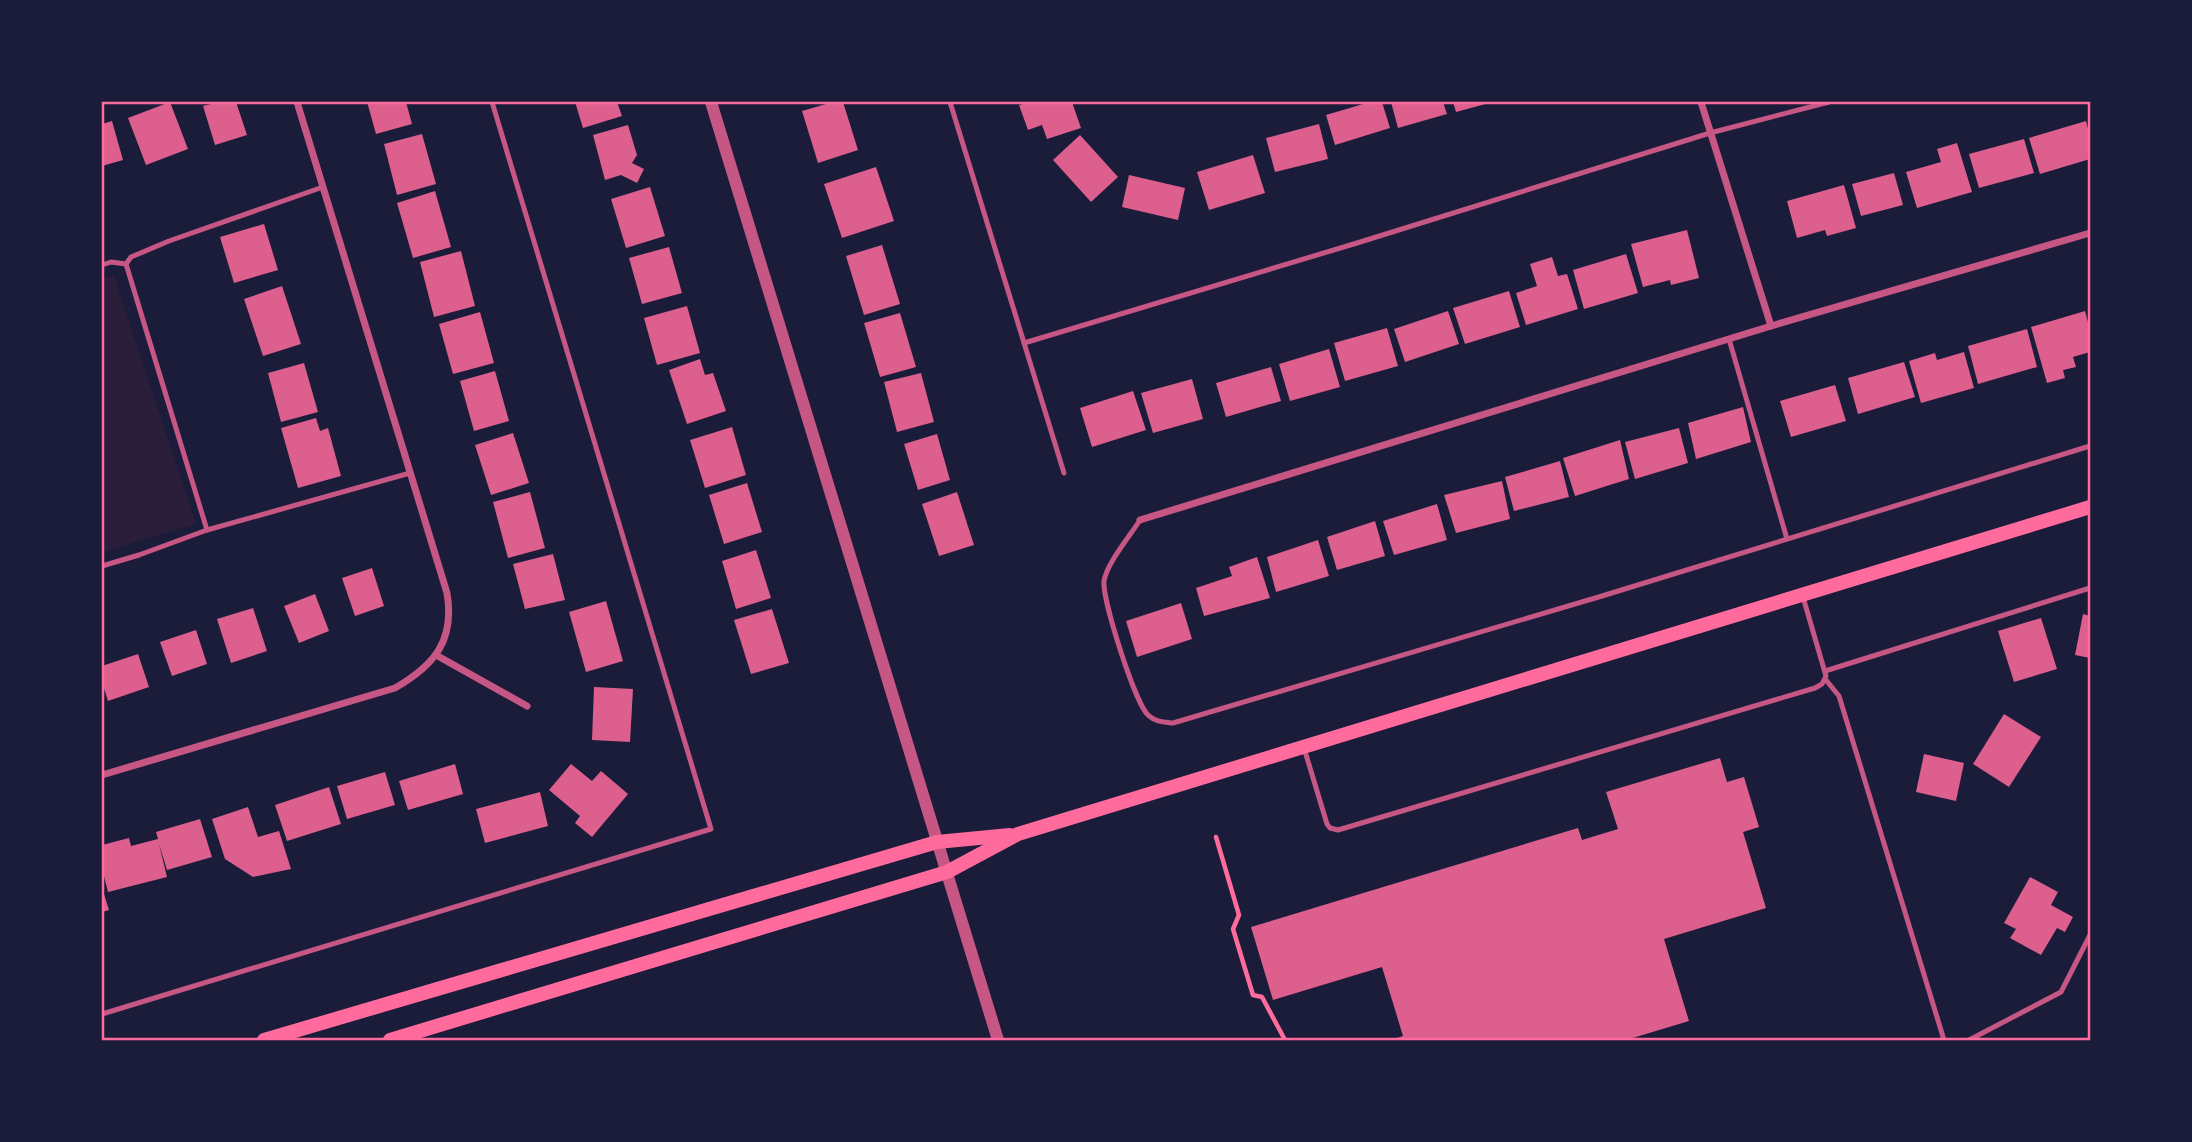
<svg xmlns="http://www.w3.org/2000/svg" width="2192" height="1142" viewBox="0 0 2192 1142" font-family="'Work Sans',sans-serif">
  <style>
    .green { fill: #2a1e3b }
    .building { fill: #dd5f8e }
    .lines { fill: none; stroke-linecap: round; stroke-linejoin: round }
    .path { stroke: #ff6b9d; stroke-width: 4.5 }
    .service { stroke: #c65784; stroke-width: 5 }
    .minor { stroke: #c65784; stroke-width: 7 }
    .tertiary { stroke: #c65784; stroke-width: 12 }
    .secondary { stroke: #ff6b9d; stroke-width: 14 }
    .neatline { fill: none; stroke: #ff6b9d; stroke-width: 2.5 }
  </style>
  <rect width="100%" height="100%" fill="#1b1b3a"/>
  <path class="green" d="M114 275 196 524 102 552V279Z"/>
  <g class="building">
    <path d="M170 102 188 149 146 165 128 118Z"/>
    <path d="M219 102H236L247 135 215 145 203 106Z"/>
    <path d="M367 102H406L412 124 376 134Z"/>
    <path d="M575 102H617L622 116 583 128Z"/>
    <path d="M833 102H843L858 150 818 163 802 111Z"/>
    <path d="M1030 102H1072L1081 128 1047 139 1042 125 1028 130 1019 105Z"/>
    <path d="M1370 102H1382L1390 128 1335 145 1326 115Z"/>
    <path d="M1391 102H1443L1447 114 1398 128Z"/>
    <path d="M1453 102H1493L1456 112Z"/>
    <path d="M112 121 123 160 102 166V124Z"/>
    <path d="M2086 121 2090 136V159L2040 174 2029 138Z"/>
    <path d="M1319 124 1328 159 1275 172 1266 138Z"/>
    <path d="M628 125 637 155 632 163 644 169 637 183 621 175 605 180 593 135Z"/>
    <path d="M422 134 436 184 397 195 384 144Z"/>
    <path d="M1080 135 1118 177 1091 202 1053 160Z"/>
    <path d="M2024 139 2034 173 1979 188 1969 154Z"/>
    <path d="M1957 143 1972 192 1917 208 1906 172 1941 162 1937 149Z"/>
    <path d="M1253 155 1265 193 1209 210 1197 172Z"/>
    <path d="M876 167 894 221 842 238 824 184Z"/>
    <path d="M1894 173 1903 205 1861 216 1852 184Z"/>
    <path d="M1129 175 1185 188 1178 220 1122 207Z"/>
    <path d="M1844 185 1856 228 1827 236 1825 230 1797 238 1787 201Z"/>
    <path d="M650 187 665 236 626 248 611 199Z"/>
    <path d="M435 191 451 247 413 258 397 203Z"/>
    <path d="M264 224 278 270 234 283 220 237Z"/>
    <path d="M1687 230 1699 278 1671 285 1670 280 1643 287 1631 244Z"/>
    <path d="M882 245 900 304 864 315 846 256Z"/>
    <path d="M669 247 682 293 642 304 629 258Z"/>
    <path d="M461 251 475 306 434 317 420 262Z"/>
    <path d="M1626 254 1638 293 1584 309 1573 270Z"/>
    <path d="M1552 257 1558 276 1567 274 1578 309 1526 325 1516 293 1537 286 1530 264Z"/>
    <path d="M282 286 301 344 263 356 244 299Z"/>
    <path d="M1509 291 1520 327 1465 344 1453 308Z"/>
    <path d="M687 306 700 353 657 365 644 318Z"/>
    <path d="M1448 311 1459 344 1405 362 1394 329Z"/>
    <path d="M2085 311 2090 330V352L2073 357 2076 367 2063 370 2065 378 2047 383 2031 327Z"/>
    <path d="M480 312 494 363 453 374 439 324Z"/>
    <path d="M900 313 916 367 880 377 864 323Z"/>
    <path d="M1387 328 1398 366 1345 381 1334 343Z"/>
    <path d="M2027 329 2037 367 1978 384 1968 346Z"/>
    <path d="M1329 349 1340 387 1290 401 1279 364Z"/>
    <path d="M1964 352 1974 388 1921 403 1909 361 1935 353 1937 360Z"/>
    <path d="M700 359 705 375 713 373 726 411 687 424 669 370Z"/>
    <path d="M1904 362 1915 397 1858 414 1848 378Z"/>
    <path d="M304 363 318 412 281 422 268 373Z"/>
    <path d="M1271 367 1281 401 1226 417 1216 383Z"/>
    <path d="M495 371 509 421 474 431 460 381Z"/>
    <path d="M921 373 934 422 897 432 884 382Z"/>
    <path d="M1192 379 1203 419 1153 433 1141 393Z"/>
    <path d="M1835 385 1846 421 1791 437 1780 401Z"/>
    <path d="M1133 391 1146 430 1092 447 1080 408Z"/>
    <path d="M1743 407 1751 442 1696 459 1688 423Z"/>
    <path d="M316 418 320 431 328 428 341 476 298 488 281 428Z"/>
    <path d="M732 427 746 475 705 488 690 440Z"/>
    <path d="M1679 428 1688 463 1635 479 1625 442Z"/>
    <path d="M513 433 529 483 491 495 475 445Z"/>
    <path d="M937 434 950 480 918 490 904 444Z"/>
    <path d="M1620 440 1629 479 1575 496 1563 458Z"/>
    <path d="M1560 461 1569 497 1514 511 1505 477Z"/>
    <path d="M1502 481 1510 519 1456 533 1444 495Z"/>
    <path d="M747 483 762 532 724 544 709 495Z"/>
    <path d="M530 492 545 548 508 558 493 502Z"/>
    <path d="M957 492 974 545 939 556 922 504Z"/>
    <path d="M1437 504 1447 540 1394 555 1383 521Z"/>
    <path d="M1375 521 1385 556 1337 570 1327 537Z"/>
    <path d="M1318 540 1329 576 1276 592 1267 557Z"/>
    <path d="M756 550 771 598 736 609 722 561Z"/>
    <path d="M553 554 565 600 525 609 513 564Z"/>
    <path d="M1257 557 1270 598 1204 616 1196 588 1232 576 1229 567Z"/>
    <path d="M372 568 384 606 355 616 342 578Z"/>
    <path d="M315 594 329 631 299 643 284 606Z"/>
    <path d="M606 601 623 661 586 672 569 612Z"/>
    <path d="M1181 603 1192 639 1137 657 1126 621Z"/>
    <path d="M253 608 267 651 231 663 217 619Z"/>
    <path d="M772 609 789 663 751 674 734 620Z"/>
    <path d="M2083 614 2090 616V658L2075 655Z"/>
    <path d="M2041 618 2057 669 2014 682 1998 631Z"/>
    <path d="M196 630 207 664 172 676 160 642Z"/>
    <path d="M138 654 149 687 108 701 102 682V666Z"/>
    <path d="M594 687 633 689 630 742 592 740Z"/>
    <path d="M2004 714 2041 737 2009 787 1973 764Z"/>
    <path d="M1924 754 1964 763 1956 801 1916 792Z"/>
    <path d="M1720 758 1727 782 1744 777 1759 827 1743 832 1766 908 1664 939 1689 1021 1626 1040H1391L1403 1036 1382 967 1273 1000 1251 927 1578 828 1582 840 1618 829 1606 792Z"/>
    <path d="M455 764 463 794 408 810 399 781Z"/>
    <path d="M571 764 592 781 601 771 628 794 592 837 575 823 580 816 549 790Z"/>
    <path d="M385 772 395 805 347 819 337 786Z"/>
    <path d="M329 787 341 824 287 841 275 805Z"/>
    <path d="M540 792 548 826 485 843 476 809Z"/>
    <path d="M248 807 258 837 279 831 291 869 253 877 225 859 212 819Z"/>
    <path d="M200 819 212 857 167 870 159 844 167 877 108 892 102 868V845L129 838 131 846 158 839 156 832Z"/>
    <path d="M2030 877 2058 892 2051 905 2073 917 2065 932 2057 928 2041 955 2010 938 2016 929 2004 923Z"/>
    <path d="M102 888 109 910 102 912Z"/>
  </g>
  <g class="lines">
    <path class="path" d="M1216 837 1239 915 1233 929 1253 995 1262 997 1285 1040"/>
    <g class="service">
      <path d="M950 102 1064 473"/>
      <path d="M126 264 207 530"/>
      <path d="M126 264 131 257 169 241 323 187"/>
      <path d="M102 265 111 262 126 264"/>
      <path d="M1729 339 1787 539"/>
      <path d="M1024 343 1357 243 1710 133 1829 102"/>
      <path d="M1140 520C1130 536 1107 563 1104 581 1102 599 1135 703 1148 715 1155 722 1164 722 1173 723L1602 596 2090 446"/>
      <path d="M102 566 139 555 207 530 410 473"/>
      <path d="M1825 671 2090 588"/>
      <path d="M1826 680 1839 696 1944 1040"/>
      <path d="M1304 748 1327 824 1330 828 1338 830 1815 688 1822 684 1826 676 1803 597"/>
      <path d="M102 1014 711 829 492 102"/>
      <path d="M1969 1040 2061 992 2090 935"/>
    </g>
    <g class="minor">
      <path d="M1701 102 1771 326"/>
      <path d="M1140 520 1771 326 2090 233"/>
      <path d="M436 655 527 706"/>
      <path d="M102 775 395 688C435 665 455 640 447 593L297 102"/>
    </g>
    <path class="tertiary" d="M711 102 998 1040"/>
    <g class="secondary">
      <path d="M264 1040 937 842 1010 835"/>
      <path d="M390 1040 947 872 1018 834 2090 507"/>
    </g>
  </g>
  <rect width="2192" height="1142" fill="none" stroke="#1b1b3a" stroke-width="206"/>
  <rect x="103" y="103" width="1986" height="936" class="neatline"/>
</svg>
